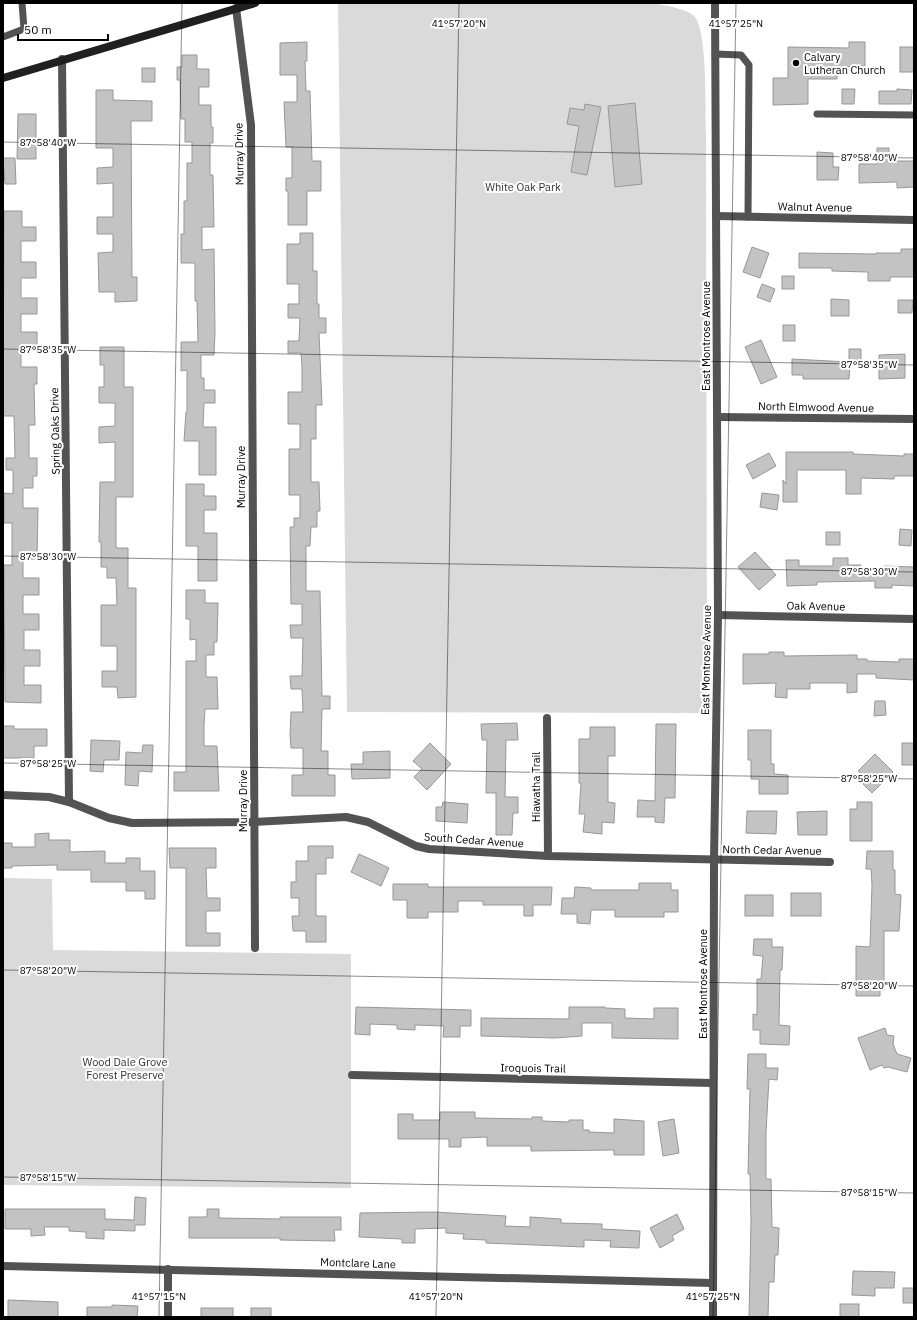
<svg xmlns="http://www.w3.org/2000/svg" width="917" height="1320" viewBox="0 0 917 1320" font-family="'IBM Plex Sans',sans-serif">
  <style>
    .green { fill: #dadada }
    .building { fill: #c3c3c3; stroke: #979797 }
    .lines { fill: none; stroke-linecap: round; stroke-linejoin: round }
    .lane { stroke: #535353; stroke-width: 7 }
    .street { stroke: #535353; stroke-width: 8 }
    .secondary { stroke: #202020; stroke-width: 8 }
    .ticks { fill: none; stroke: #000; stroke-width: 1; stroke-opacity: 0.45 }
    .poi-dot { fill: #000; stroke: #fff; stroke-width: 1.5 }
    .labels { text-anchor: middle; stroke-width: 4; stroke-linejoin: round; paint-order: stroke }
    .poi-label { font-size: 11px; fill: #000; stroke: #fff; text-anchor: start }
    .street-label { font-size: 11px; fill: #000; stroke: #fff }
    .park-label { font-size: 11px; fill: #313131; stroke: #fff }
    .ticks-label { font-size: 10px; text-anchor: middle; fill: #000; stroke: #fff; stroke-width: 4; stroke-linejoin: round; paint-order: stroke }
  </style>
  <rect width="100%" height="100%" fill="#fff"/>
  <g class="green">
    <path d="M338 3H654C666 6 685 8 694 16 708 29 705 111 706 133L707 713 347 712Z"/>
    <path d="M3 878 52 879 53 950 351 954V1188L3 1185Z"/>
  </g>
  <g class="building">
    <path d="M307 42V61H305L306 91H310L312 161H321V191H307V225H288V191H286V178H292V147H286L284 102H297V75H280V43Z"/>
    <path d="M849 42H865V66L837 67V79H808V104L773 105V78H788V47L849 48Z"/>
    <rect x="900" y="47" width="14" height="25"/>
    <path d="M182 55H197V69H209V87H199V105H211V127H213V143H210V175H213L214 227H202V250L214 249 215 332 214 355H201V378H204V390H215V403H204L203 427H216V475H199V441H184L186 412H187V370L181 371V342H198L197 301H195V263H181V234H184V201H187V163H192V142H185V119H181L180 80H177V67H182Z"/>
    <rect x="142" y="68" width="13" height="14"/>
    <path d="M842 89H855L854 104H842Z"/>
    <path d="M897 89 912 90 911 104H879V91H897Z"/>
    <path d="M96 90H113V100L152 101V121H131L132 277H137V301L115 302V292H99L98 253 113 252V234H97V217H113V183L97 184V168L113 167V148H96Z"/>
    <path d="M635 103 642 184 615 187 608 106Z"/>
    <path d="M585 104 601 107 587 175 571 172 579 126 567 124 570 108 584 110Z"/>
    <path d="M18 114H36V159H17Z"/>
    <path d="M877 148H889V161H914V187L897 188V182L859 183V164H877Z"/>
    <path d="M817 152 833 153V167H839L838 180H817Z"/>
    <path d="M3 158H15L16 184H5Z"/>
    <path d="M4 211H22V227H36V241H21V262H36V278H21V298H37V314H21V332H37V348H21V367H37V384H34L35 425H29V458H37V476H33V488H23V508H38L37 559H23V578H39V595H23V614H39V630H24V650H40V666H24V685H41V703L5 702 4 565H12V523H4V493L13 494V470H6V458H15L14 416H3Z"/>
    <path d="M300 233H313V271H317V304H319V318H326V333H319L322 405H316V439H311V482H319L320 511H317V527H311L310 546H306V591H320L322 696H330V709H322L321 751H328V775H335V796H292V775H303V748H291L290 735 291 712H303L302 689H291L290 676H302L303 638H291L290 625H302V604H291L290 527H294V518H300V495H289V449H300V424H288V392H302V366L301 353H288V341H299L300 318H288V304H299V284H287V244H300Z"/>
    <path d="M752 247 769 253 760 278 743 272Z"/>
    <path d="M901 249H914V277H890V281H868V272L832 271V268H799V253L876 254V253H901Z"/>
    <rect x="782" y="276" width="12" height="13"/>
    <path d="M762 284 775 289 770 302 757 297Z"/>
    <path d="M831 299 849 300V316H831Z"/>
    <path d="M898 300H913L912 313H898Z"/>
    <rect x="783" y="325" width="12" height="16"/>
    <path d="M761 340 777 377 761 384 745 347Z"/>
    <path d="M100 347H124V387H133V497H116V548H128V588H136V697L118 698 117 687H102V671H117V646H101V605H117L116 578H107V567H101V542H99L100 482H115V442L99 443V427L115 426V403H99V387H104V365H100Z"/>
    <path d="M849 349H861V363H850L849 379H803V375H792V359L849 362Z"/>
    <path d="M905 354V378L879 379V355Z"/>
    <path d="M786 452H853V454L904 456V454H914V476H894V479L861 478V494H846V470H797V502H783V480L786 484Z"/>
    <path d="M769 453 776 466 753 479 746 465Z"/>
    <path d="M186 484H204V496H216V510H204V533H217V581H198V546H186Z"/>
    <path d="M762 493 779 495 777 510 760 507Z"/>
    <path d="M900 529 912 530 911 546 899 545Z"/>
    <rect x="826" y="532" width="14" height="13"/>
    <path d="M755 552 776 575 759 590 738 567Z"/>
    <path d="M833 558H848V565H861V572H884V566L914 567V586L892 585V588H875V581L817 582V585L787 586 786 560H799V566H833Z"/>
    <path d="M186 590H205V603H218L217 642H214V655H206V677H217L218 709H205L204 725V746H217L219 791H174V772H186V661H196V639L190 640V619H186Z"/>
    <path d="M769 652H784V656L857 655V659H867V661L899 662V659H914V680L876 678V674H857V692L847 693V683H810V689H787V698L775 697 776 683 743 684V654H769Z"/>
    <path d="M875 701H885L886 715 874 716Z"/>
    <path d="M517 723 518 740H506L505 797H518V813H513L512 835H496V793H486L487 740H482L481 724Z"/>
    <path d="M656 724H676L675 798H665L664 823 655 822V817H637L638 800 655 801Z"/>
    <path d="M3 726H14V729H47V746H34V758H3Z"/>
    <path d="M590 727H615V756H608V802L615 803 614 823 602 822V834L583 832 585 814H579L581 783H579V739H590Z"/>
    <path d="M748 730H771V764H774V774L788 775V794H759V779H751V760H748Z"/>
    <path d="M91 740 120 741 119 760H104L103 772 90 771Z"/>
    <path d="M430 743 451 764 427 790 414 777 422 769 413 761Z"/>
    <rect x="902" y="743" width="12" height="22"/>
    <path d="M143 745H153L152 772 139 771 138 786 125 785 126 752 142 753Z"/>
    <path d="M390 751V778L352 779 351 764H363V752Z"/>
    <path d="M875 754 893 772 872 793 863 784 867 779 858 771Z"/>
    <path d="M443 802 468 804 467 823 436 821V807H442Z"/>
    <path d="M857 802H872V841H850V809H857Z"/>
    <path d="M747 811H777L776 834 746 833Z"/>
    <path d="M827 811V835H798L797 812Z"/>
    <path d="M49 833V840H70V852L105 851V863H126V858H140V871H155V899H145V891H126V882H91V870H57V865L12 866V868H3V843H12V847H35V834Z"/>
    <path d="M308 846H333V858H326V874H316V916H326V942H306V931H293L292 916H299V898H291V882H296V861H308Z"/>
    <path d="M169 848H216V868H206L207 898H220V911H206V933H220V946H186V868H170Z"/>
    <path d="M867 851H893V870H895V894L901 895 899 931H884V990H880V996H856V946L870 947 872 885 871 869H866Z"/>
    <path d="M359 854 389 868 381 886 351 872Z"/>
    <path d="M639 883H671V890H678V912H664V917H615V910H591L590 924 577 923V914H561L562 898H574L575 887 591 888V890H639Z"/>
    <path d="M393 884H428V887H552L551 905H533V916H524V905H483V901H458V912H428V918H407V900H393Z"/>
    <rect x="791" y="893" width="30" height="23"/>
    <rect x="745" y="895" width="28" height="21"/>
    <path d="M754 939H772V947H783L782 970H780L779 1025 790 1026 789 1045 760 1044V1030H753V1014L757 1015V979H761L763 956 753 955Z"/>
    <path d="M356 1007 471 1010V1026H460V1037H443L444 1026 415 1025V1030L397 1029V1025L370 1024V1035L355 1034Z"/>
    <path d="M569 1007H605V1008L625 1009V1018L654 1019V1008H678V1039L612 1038V1023H582V1036L555 1038 481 1036V1018L569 1019Z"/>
    <path d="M885 1028 887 1035 894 1036 893 1044 897 1054 911 1058 907 1072 888 1067 884 1068 882 1065 870 1070 858 1038Z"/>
    <path d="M748 1054H766V1068H778L777 1080 769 1079 766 1132V1179H771L772 1227 779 1228 778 1255H775L774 1282H769L768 1317H749L751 1222 750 1174H748L750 1089H747Z"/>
    <path d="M440 1112H475V1118L532 1119V1117H542V1121L569 1122V1120H583V1130H589V1132L614 1133V1119L644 1121V1155H614V1150L531 1151V1146H487V1137L461 1138V1147H449V1139H398V1114H413V1120H440Z"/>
    <path d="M674 1119 679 1153 663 1156 658 1122Z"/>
    <path d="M135 1197 146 1198 145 1225H135V1231L104 1230V1239L86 1238V1232L69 1231V1227H44L45 1235 31 1236V1229H5V1209H105V1219L134 1220Z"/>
    <path d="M207 1209H219V1218L280 1219V1217H341V1230H334L335 1241 280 1240V1238H189V1217H207Z"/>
    <path d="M434 1212 506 1216 505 1226 530 1227V1217L561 1219V1223L602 1224V1229L640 1231 639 1248 610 1247 611 1241 584 1240V1247L486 1243V1240L463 1239 464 1234 446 1233V1228L415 1229V1243H402V1239L359 1237 360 1213Z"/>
    <path d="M677 1214 684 1229 672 1236 674 1240 660 1248 650 1228Z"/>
    <path d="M853 1271 895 1272 894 1288H875V1296L852 1295Z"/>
    <rect x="903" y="1288" width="11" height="15"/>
    <path d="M8 1300 58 1302V1317H8Z"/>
    <rect x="840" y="1304" width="19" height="13"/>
    <path d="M112 1305 138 1306 137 1317H87V1307H112Z"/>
    <rect x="201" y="1308" width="32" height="9"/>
    <rect x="251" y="1308" width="20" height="9"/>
  </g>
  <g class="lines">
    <g class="lane">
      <path d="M3 37 24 29 22 3"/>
      <path d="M715 54 741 55 749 65 748 217"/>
      <path d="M817 114 914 115"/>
    </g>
    <g class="street">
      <path d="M236 8 251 125 255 948"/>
      <path d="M62 59 69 802"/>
      <path d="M716 216 914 220"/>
      <path d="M718 417 914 419"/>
      <path d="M718 615 914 619"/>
      <path d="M547 718 548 856"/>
      <path d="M3 795 49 797 69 802 109 818 132 823 254 822 346 817 368 822 416 846 429 849 548 856 830 862"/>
      <path d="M352 1075 713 1083"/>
      <path d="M3 1266 712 1283"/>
      <path d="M168 1317V1269"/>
      <path d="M713 1317 714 860 718 615 715 3"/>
    </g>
    <path class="secondary" d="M3 78 255 3"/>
  </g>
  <path class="ticks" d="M3 142 914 158M3 349 914 365M3 556 914 572M3 763 914 779M3 970 914 986M3 1177 914 1193M159 1317 182 3M436 1317 459 3M713 1317 736 3"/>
  <circle class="poi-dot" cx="796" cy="63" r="4"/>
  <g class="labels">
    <g class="poi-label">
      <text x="804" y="61">Calvary<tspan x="804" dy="13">Lutheran Church</tspan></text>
    </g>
    <g class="street-label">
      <text transform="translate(239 154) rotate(-91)" y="4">Murray Drive</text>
      <text transform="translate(815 207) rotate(1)" y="4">Walnut Avenue</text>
      <text transform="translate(706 336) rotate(-90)" y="4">East Montrose Avenue</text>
      <text transform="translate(816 407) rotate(1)" y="4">North Elmwood Avenue</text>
      <text transform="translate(55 431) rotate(-91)" y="4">Spring Oaks Drive</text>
      <text transform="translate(241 477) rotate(-90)" y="4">Murray Drive</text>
      <text transform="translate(816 606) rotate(1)" y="4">Oak Avenue</text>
      <text transform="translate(706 660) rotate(-89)" y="4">East Montrose Avenue</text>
      <text transform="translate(536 787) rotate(-90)" y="4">Hiawatha Trail</text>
      <text transform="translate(243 801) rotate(-90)" y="4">Murray Drive</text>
      <text transform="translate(474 840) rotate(4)" y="4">South Cedar Avenue</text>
      <text transform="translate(772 850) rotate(1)" y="4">North Cedar Avenue</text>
      <text transform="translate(703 984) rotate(-90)" y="4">East Montrose Avenue</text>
      <text transform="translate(533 1068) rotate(1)" y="4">Iroquois Trail</text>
      <text transform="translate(358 1263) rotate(2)" y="4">Montclare Lane</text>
    </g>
    <g class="park-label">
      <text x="523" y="191">White Oak Park</text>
      <text x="125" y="1066">Wood Dale Grove<tspan x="125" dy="13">Forest Preserve</tspan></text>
    </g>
  </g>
  <g class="ticks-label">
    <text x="459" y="27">41°57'20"N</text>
    <text x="736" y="27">41°57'25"N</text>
    <text x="48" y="146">87°58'40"W</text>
    <text x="869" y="161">87°58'40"W</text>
    <text x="48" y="353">87°58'35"W</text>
    <text x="869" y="368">87°58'35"W</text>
    <text x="48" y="560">87°58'30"W</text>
    <text x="869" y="575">87°58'30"W</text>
    <text x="48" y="767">87°58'25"W</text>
    <text x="869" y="782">87°58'25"W</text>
    <text x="48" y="974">87°58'20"W</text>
    <text x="869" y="989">87°58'20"W</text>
    <text x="48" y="1181">87°58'15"W</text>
    <text x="869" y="1196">87°58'15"W</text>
    <text x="159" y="1300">41°57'15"N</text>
    <text x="436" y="1300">41°57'20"N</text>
    <text x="713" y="1300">41°57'25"N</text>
  </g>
  <rect width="917" height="1320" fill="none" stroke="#000000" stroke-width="8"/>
  <path d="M18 34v6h90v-6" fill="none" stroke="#000000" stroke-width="2"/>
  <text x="24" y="34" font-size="12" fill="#000000" stroke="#ffffff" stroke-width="3" paint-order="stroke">50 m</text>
</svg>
